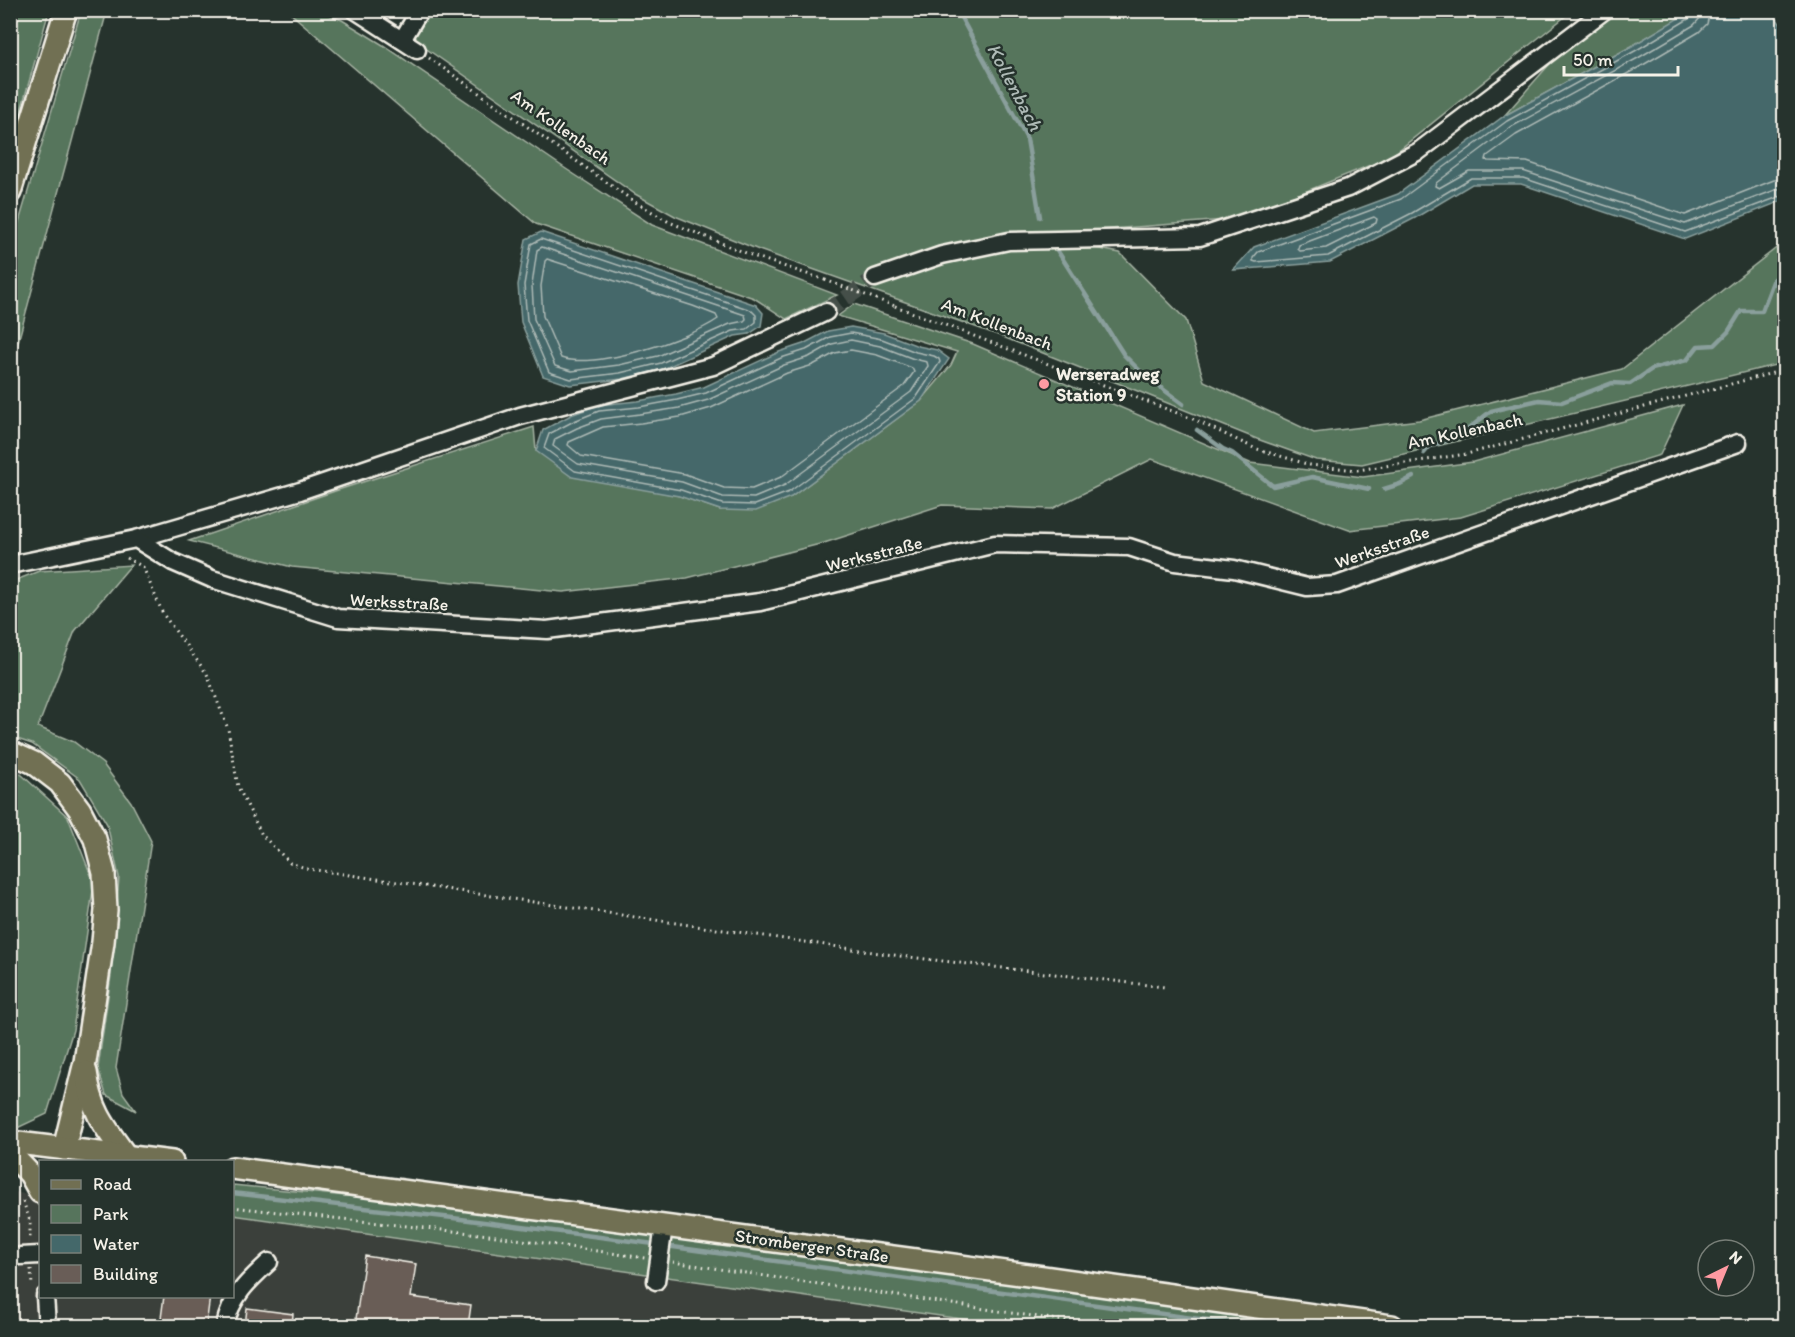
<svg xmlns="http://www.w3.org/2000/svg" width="1795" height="1337" viewBox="0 0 1795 1337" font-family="Itim,sans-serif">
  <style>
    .built { fill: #3a403a }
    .green { fill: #56745c; stroke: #a5b2a2; stroke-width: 1.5 }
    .water { fill: #44686a; stroke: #8a9f9c; stroke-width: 1.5 }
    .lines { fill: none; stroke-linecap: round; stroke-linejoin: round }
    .shore { stroke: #aebab6; stroke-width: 1.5 }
    .stream { stroke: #8a9f9c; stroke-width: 4.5 }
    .building { fill: #695d57; stroke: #f4f1e8; stroke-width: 1.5 }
    .minor-tunnel { stroke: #455049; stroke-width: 16; stroke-dasharray: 16 8; stroke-linecap: butt }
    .minor-casing { stroke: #f4f1e8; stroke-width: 21 }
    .major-casing { stroke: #f4f1e8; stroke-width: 26 }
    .path { stroke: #f4f1e8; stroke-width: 3; stroke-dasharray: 1.5 4.5; stroke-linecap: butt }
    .minor { stroke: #26332d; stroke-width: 16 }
    .major { stroke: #716f52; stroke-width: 21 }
    .path-bridge { stroke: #f4f1e8; stroke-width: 3; stroke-dasharray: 1.5 4.5; stroke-linecap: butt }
    .poi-dot { fill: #ff9aa2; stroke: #26332d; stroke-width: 2 }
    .labels { text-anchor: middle; stroke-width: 5; stroke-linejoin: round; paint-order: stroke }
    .street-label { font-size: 18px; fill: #f4f1e8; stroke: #26332d }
    .poi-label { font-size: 18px; font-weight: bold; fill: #f4f1e8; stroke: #26332d; text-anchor: start }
    .water-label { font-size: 20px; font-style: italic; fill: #aebab6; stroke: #26332d }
  </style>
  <rect width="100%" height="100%" fill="#26332d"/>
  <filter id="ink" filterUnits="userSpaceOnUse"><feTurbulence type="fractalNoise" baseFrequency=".0167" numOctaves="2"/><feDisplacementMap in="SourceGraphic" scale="12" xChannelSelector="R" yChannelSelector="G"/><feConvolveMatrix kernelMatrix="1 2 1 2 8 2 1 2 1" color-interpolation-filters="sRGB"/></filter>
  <g filter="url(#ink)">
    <path class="built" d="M11 1191 32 1196 40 1195V1296H232L233 1215 1010 1326H11Z"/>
    <g class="green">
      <path d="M409 10 1572 11 1390 157 1238 219 1085 231 1084 246 1120 253 1186 320 1204 381 1314 433 1419 420 1622 369 1784 242V363L1362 464 1316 460 1257 439 998 335 759 250 675 216 635 194 398 29Z"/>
      <path d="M16 11H49L11 146 10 27Z"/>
      <path d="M81 11H107L11 368V249Z"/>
      <path d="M288 11H319L342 20 383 45 566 169 652 225 837 295 786 319 754 298 536 224Z"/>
      <path d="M1618 11H1692L1632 46 1504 116 1555 58Z"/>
      <path d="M854 304 973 344 1250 463 1363 477 1473 462 1683 405 1660 455 1461 517 1349 530 1152 459 1052 509 942 505 824 543 687 578 563 592 292 567 189 541 338 490 534 427 536 451 645 489 680 496 720 510 791 497 921 401 951 365 957 352 838 316Z"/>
      <path d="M131 565 75 631 38 727 74 742 103 764 131 802 151 841 116 1068 123 1093 136 1111 106 1095 98 1068 111 975 119 877 107 824 80 779 32 744 11 737V582L39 571Z"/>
      <path d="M11 765 68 817 94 883 73 1030 47 1114 13 1130 10 1129Z"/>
      <path d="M233 1185 407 1202 1320 1326H1010L233 1215Z"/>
    </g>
    <g class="water">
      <path d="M1692 10 1772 11 1784 30V200L1685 239 1521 184H1472L1415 218 1330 262 1233 270 1254 247 1398 194 1504 116 1632 46Z"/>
      <path d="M541 232 756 305 763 313 761 326 749 334 735 336 663 369 622 379 570 385 543 376 521 322 518 285 526 239Z"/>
      <path d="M851 327 884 333 918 346 937 350 949 359 921 401 791 497 756 511 720 510 679 496 572 477 536 451 543 430 571 415 598 405 638 401 676 394 704 387 779 352 803 344 828 331Z"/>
    </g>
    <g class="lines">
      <g class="shore">
        <path d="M1693 10V15L1690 18 1635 51 1507 121 1401 199 1258 252 1253 258V261L1256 262 1328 256 1412 213 1471 178H1523L1685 232 1784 195"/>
        <path d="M1701 10 1700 18 1694 25 1638 58 1511 127 1436 183 1435 186 1439 188 1469 171H1523L1685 224 1778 189 1784 188"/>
        <path d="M1710 10 1707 24 1699 32 1643 65 1516 135 1487 156 1486 160 1489 161 1527 162 1685 215 1774 180 1784 179"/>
        <path d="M1374 217 1377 219 1376 223 1326 248 1300 251 1298 249 1299 245Z"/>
        <path d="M541 239 751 310 756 315V322L747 329 733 331 661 363 620 373 571 379 549 372 527 320 524 285 531 244Z"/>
        <path d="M542 247 745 315 746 319 744 321 730 324 658 356 619 365 572 371 555 366 534 319 532 285 537 250Z"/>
        <path d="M547 259 693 306 716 315 718 319C688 340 596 369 561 358L543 316 541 286 545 261Z"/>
        <path d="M851 333 882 339 916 352 934 356 939 359 940 362 916 398 789 492 755 505 722 504 681 490 575 471 544 448 549 434 574 421 599 411 639 407 677 400 706 393 781 358 806 350 830 337Z"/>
        <path d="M851 340 880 346 914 359 927 362 928 366 911 392 785 485 754 498 723 497 682 482 578 464 553 446 555 439 577 428 601 419 640 414 679 408 708 400 784 365 809 357 832 344Z"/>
        <path d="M851 350 877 355 912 368 914 372 904 386 781 477 752 489 724 488 685 474 581 456 568 445 569 442 603 427 641 423 680 417 711 408 787 373 813 365 835 353Z"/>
      </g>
      <g class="stream">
        <path d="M957 10 1027 139 1040 217"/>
        <path d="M1057 250 1124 355 1144 375 1183 404"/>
        <path d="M1197 430 1223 449 1232 453 1273 486 1312 477 1369 489"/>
        <path d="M1424 453 1430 446 1458 437 1491 411 1539 400 1562 402 1612 383 1630 384 1652 369 1687 360 1698 346 1715 345 1728 332 1741 311H1762L1774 279 1784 278"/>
        <path d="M1384 489 1400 484 1413 477"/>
        <path d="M232 1193 453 1218 654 1244"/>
        <path d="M673 1247 1251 1326"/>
      </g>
    </g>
    <g class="building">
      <path d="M365 1256 416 1264 411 1297 471 1305 468 1326H355Z"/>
      <path d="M164 1296H210L206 1326H160Z"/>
      <path d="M247 1308 293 1314 292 1326H245Z"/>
    </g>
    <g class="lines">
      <path class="minor-tunnel" d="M826 312 875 278"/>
      <g class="minor-casing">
        <g id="minor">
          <path d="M355 10 417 50"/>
          <path d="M402 40 420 10"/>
          <path d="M875 278 942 255 1009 241 1200 237 1348 188 1419 151 1605 10"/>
          <path d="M136 539 300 491 520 416 713 366 826 312"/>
          <path d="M10 565 136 539 173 562 212 579 338 618 547 630 760 602 995 544 1129 547 1175 562 1234 569 1307 587 1337 585 1738 443"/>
          <path d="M20 1256 40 1255"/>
          <path d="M656 1281 664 1226"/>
          <path d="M45 1296 47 1326"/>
          <path d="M225 1326C230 1298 248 1281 269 1262"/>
        </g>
      </g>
      <g class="major-casing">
        <g id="major">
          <path d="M10 192 66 10"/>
          <path d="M10 752 34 763 60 783 80 810 95 839 104 873 106 910 103 942 85 1062 64 1149"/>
          <path d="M86 1072C91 1110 104 1126 126 1156"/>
          <path d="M10 1142 172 1162"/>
          <path d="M10 1153 30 1174 40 1192"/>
          <path d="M232 1168 1043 1277 1392 1326"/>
        </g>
      </g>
      <g class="path">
        <path d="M429 58 632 200 669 222 756 257 825 280"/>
        <path d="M895 306 1193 419 1254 448 1310 465 1357 470 1467 454 1784 370"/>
        <path d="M127 558 143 567 163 614 207 674 228 729 238 787 262 835 290 863 309 869 900 956 1165 987"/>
        <path d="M23 1201 30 1221V1241"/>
        <path d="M232 1207 489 1235 645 1258"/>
        <path d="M673 1262 1098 1326"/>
        <path d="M31 1269 32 1286"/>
      </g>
      <use href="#minor" class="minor"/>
      <use href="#major" class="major"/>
      <path class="path-bridge" d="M825 280 895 306"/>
    </g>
  </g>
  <circle class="poi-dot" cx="1044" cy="384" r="6"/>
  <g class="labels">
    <g class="street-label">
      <text transform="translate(561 127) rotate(35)" y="6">Am Kollenbach</text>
      <text transform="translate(997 324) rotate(21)" y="6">Am Kollenbach</text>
      <text transform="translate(1465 431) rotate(-12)" y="6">Am Kollenbach</text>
      <text transform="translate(1382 547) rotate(-19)" y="6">Werksstraße</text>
      <text transform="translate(874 554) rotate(-14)" y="6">Werksstraße</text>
      <text transform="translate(399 602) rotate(3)" y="6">Werksstraße</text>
      <text transform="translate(812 1246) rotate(8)" y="6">Stromberger Straße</text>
    </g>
    <g class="poi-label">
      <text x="1056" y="380">Werseradweg<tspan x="1056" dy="21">Station 9</tspan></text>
    </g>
    <g class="water-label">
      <text transform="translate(1015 87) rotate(62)" y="7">Kollenbach</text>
    </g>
  </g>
  <rect width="1795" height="1337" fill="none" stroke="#26332d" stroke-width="36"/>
  <rect x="18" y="18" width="1759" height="1301" fill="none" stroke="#f4f1e8" stroke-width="2" filter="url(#ink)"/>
  <rect x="39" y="1160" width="195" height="138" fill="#26332d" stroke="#787f78" stroke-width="1.5"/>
  <rect x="51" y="1180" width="30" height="9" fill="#716f52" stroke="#787f78" stroke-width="1.5"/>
  <text x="93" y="1190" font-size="18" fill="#f4f1e8">Road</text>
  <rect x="51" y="1205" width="30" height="18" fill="#56745c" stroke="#787f78" stroke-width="1.5"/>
  <text x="93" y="1220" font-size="18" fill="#f4f1e8">Park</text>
  <rect x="51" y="1235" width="30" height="18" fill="#44686a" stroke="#787f78" stroke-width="1.5"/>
  <text x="93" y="1250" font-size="18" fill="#f4f1e8">Water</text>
  <rect x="51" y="1265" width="30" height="18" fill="#695d57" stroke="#787f78" stroke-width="1.5"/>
  <text x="93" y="1280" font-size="18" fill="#f4f1e8">Building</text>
  <g transform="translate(1726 1268) rotate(43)"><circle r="28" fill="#26332d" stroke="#787f78" stroke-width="1.5"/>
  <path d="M0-4.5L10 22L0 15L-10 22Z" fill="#ff9aa2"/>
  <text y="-9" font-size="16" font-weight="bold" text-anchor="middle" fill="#f4f1e8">N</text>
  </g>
  <path d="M1564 66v9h114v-9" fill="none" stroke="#f4f1e8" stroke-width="3"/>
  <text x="1573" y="66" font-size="18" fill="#f4f1e8" stroke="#26332d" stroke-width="4.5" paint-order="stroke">50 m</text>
</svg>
